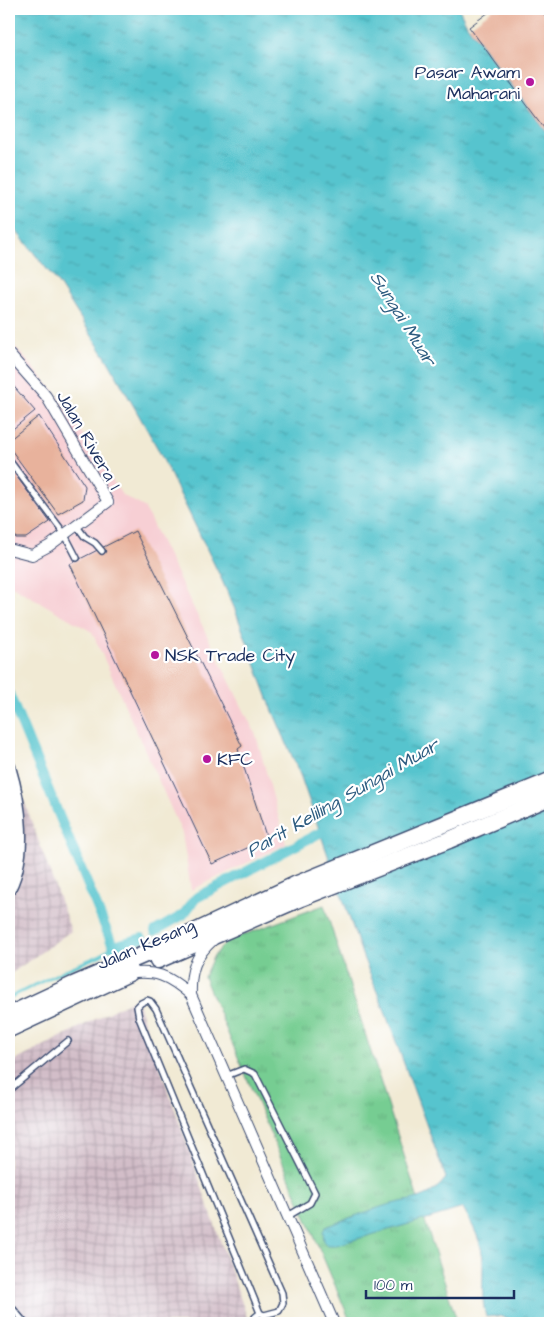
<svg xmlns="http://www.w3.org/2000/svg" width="559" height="1332" viewBox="0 0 559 1332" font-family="'Architects Daughter',sans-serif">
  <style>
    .built { fill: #f7cfd4 }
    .industrial { fill: url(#industrial-grid) }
    .park { fill: url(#park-tufts); stroke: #487e78 }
    .water { fill: url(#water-ripples); stroke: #397a96 }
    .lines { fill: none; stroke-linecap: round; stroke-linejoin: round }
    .stream { stroke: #57c4ce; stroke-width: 3 }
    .canal { stroke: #57c4ce; stroke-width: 10 }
    .building { fill: #e8b29c }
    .service-casing { stroke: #3b4b70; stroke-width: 8 }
    .minor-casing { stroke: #3b4b70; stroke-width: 12 }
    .tertiary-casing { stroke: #3b4b70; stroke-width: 15 }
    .primary-casing { stroke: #3b4b70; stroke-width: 19 }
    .service { stroke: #fff; stroke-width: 5 }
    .minor { stroke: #fff; stroke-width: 10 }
    .tertiary { stroke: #fff; stroke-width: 12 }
    .primary { stroke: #fff; stroke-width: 16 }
    .poi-dot { fill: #b5179e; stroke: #fff; stroke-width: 2 }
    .labels { text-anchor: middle; stroke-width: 4.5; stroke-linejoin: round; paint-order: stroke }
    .poi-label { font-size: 18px; fill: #1b2f5e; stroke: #fff; text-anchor: start }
    .street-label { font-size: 18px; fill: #1b2f5e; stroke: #fff }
    .water-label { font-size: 19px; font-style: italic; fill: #2d5c80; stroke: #fff }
  </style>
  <defs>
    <pattern id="industrial-grid" width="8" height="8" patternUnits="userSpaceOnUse" patternTransform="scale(1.25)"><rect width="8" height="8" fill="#d2bdc8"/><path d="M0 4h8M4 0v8" fill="none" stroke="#aa9aa6"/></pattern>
    <pattern id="park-tufts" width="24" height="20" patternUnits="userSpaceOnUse" patternTransform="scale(1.25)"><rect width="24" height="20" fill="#76cd92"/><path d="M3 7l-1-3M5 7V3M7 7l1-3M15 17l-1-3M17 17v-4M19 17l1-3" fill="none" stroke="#66b080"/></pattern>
    <pattern id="water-ripples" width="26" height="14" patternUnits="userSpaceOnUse" patternTransform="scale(1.25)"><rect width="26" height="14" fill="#57c4ce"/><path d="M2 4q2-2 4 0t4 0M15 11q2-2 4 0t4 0" fill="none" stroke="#47a0aa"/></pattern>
  </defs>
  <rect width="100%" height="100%" fill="#fff"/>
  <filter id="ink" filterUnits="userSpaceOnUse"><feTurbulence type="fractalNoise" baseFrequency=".02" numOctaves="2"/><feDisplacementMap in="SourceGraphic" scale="10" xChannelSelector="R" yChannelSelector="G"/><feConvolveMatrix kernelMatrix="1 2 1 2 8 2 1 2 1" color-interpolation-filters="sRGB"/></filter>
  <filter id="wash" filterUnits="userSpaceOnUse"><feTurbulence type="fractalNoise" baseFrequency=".0096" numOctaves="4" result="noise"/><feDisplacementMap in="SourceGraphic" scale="20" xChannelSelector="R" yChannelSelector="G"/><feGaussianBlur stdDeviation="1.12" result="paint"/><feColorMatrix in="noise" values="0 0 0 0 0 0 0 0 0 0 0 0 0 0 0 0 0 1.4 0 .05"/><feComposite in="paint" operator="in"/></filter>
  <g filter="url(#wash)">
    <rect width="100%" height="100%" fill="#f1ead4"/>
    <path class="built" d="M9 340 56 393 122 495 144 507 256 735 286 844 191 890 182 833 92 632 12 586 9 582Z"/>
    <g class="industrial">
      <path d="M9 759 71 931 9 975Z"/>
      <path d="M136 998 249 1323H9V1064Z"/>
    </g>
    <path class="park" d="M324 905 456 1318 449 1323H351L204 977 213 957 227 941Z"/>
    <path class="water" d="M9 9H459L467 25 550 137V1323H509L508 1318 498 1316 486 1317C481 1298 483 1282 483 1263 483 1243 472 1224 463 1208L430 1218 336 1245H328L324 1241 323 1231 326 1227C344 1220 362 1213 381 1207 408 1198 427 1203 446 1178L384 1009 363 957 301 777 270 704 234 607 220 576 158 449 108 361 58 283 9 222Z"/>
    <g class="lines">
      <path class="stream" d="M9 998 61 972 101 955 113 946"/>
      <g class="canal">
        <path d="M9 694 113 946 142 938"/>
        <path d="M155 931 183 915 196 898 329 828"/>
      </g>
    </g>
    <g id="blocks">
      <g class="building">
        <path d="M493 9H540L550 22V136L469 27Z"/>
        <path d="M9 381 35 411 9 432Z"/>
        <path d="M39 416 85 486 83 500 58 514 9 447V440Z"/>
        <path d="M9 466 50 522 26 538H16L9 529Z"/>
        <path d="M135 531 242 746 238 749 267 839 212 864 70 564Z"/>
      </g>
    </g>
  </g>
  <g filter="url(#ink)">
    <use href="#blocks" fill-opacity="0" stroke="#3b4b70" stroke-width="1"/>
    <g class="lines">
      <g class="service-casing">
        <g id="service">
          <path d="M9 460 64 533 77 558"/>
          <path d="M76 525 85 537 95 543 102 551"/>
          <path d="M147 1000 150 1001 156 1009 282 1293 283 1303 279 1311 264 1315 260 1313 139 1018 137 1007 141 1003Z"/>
          <path d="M226 1076 244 1069 255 1074 312 1187 315 1193 310 1203 288 1216"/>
          <path d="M9 1090 68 1041"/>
          <path d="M9 1304 25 1323"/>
          <path d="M252 1323 255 1317 260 1313"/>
        </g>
      </g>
      <g class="minor-casing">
        <g id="minor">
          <path d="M9 354 46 396 108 502 49 546 32 555 9 549"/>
          <path d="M213 940C195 956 190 971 191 995L334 1323"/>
          <path d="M126 974C156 970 168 975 191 995"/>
        </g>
      </g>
      <g class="tertiary-casing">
        <path id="tertiary" d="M9 767C20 803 27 854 9 889"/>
      </g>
      <g class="primary-casing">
        <g id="primary">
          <path d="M158 960 301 898 449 840 550 797"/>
          <path d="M9 1015 73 985 169 944 295 885 550 781"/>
          <path d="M9 1029 131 972"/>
        </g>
      </g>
      <use href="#service" class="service"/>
      <use href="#minor" class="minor"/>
      <use href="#tertiary" class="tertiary"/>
      <use href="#primary" class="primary"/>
    </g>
  </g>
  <g class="poi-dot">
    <circle cx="530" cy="82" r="5"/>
    <circle cx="155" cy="655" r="5"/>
    <circle cx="207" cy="759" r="5"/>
  </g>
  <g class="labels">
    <g class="poi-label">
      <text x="520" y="78" text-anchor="end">Pasar Awam<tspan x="520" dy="21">Maharani</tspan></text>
      <text x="165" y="661">NSK Trade City</text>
      <text x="217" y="765">KFC</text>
    </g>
    <g class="street-label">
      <text transform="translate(89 440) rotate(60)" y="6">Jalan Rivera 1</text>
      <text transform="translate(146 944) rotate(-23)" y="6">Jalan Kesang</text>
    </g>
    <g class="water-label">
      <text transform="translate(404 318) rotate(58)" y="7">Sungai Muar</text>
      <text transform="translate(342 797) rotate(-30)" y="7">Parit Keliling Sungai Muar</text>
    </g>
  </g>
  <rect width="559" height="1332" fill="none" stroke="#fff" stroke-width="30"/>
  <path d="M366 1290v8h148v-8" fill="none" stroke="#1b2f5e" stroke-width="2.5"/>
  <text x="374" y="1290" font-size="15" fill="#1b2f5e" stroke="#ffffff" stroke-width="4" paint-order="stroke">100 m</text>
</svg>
